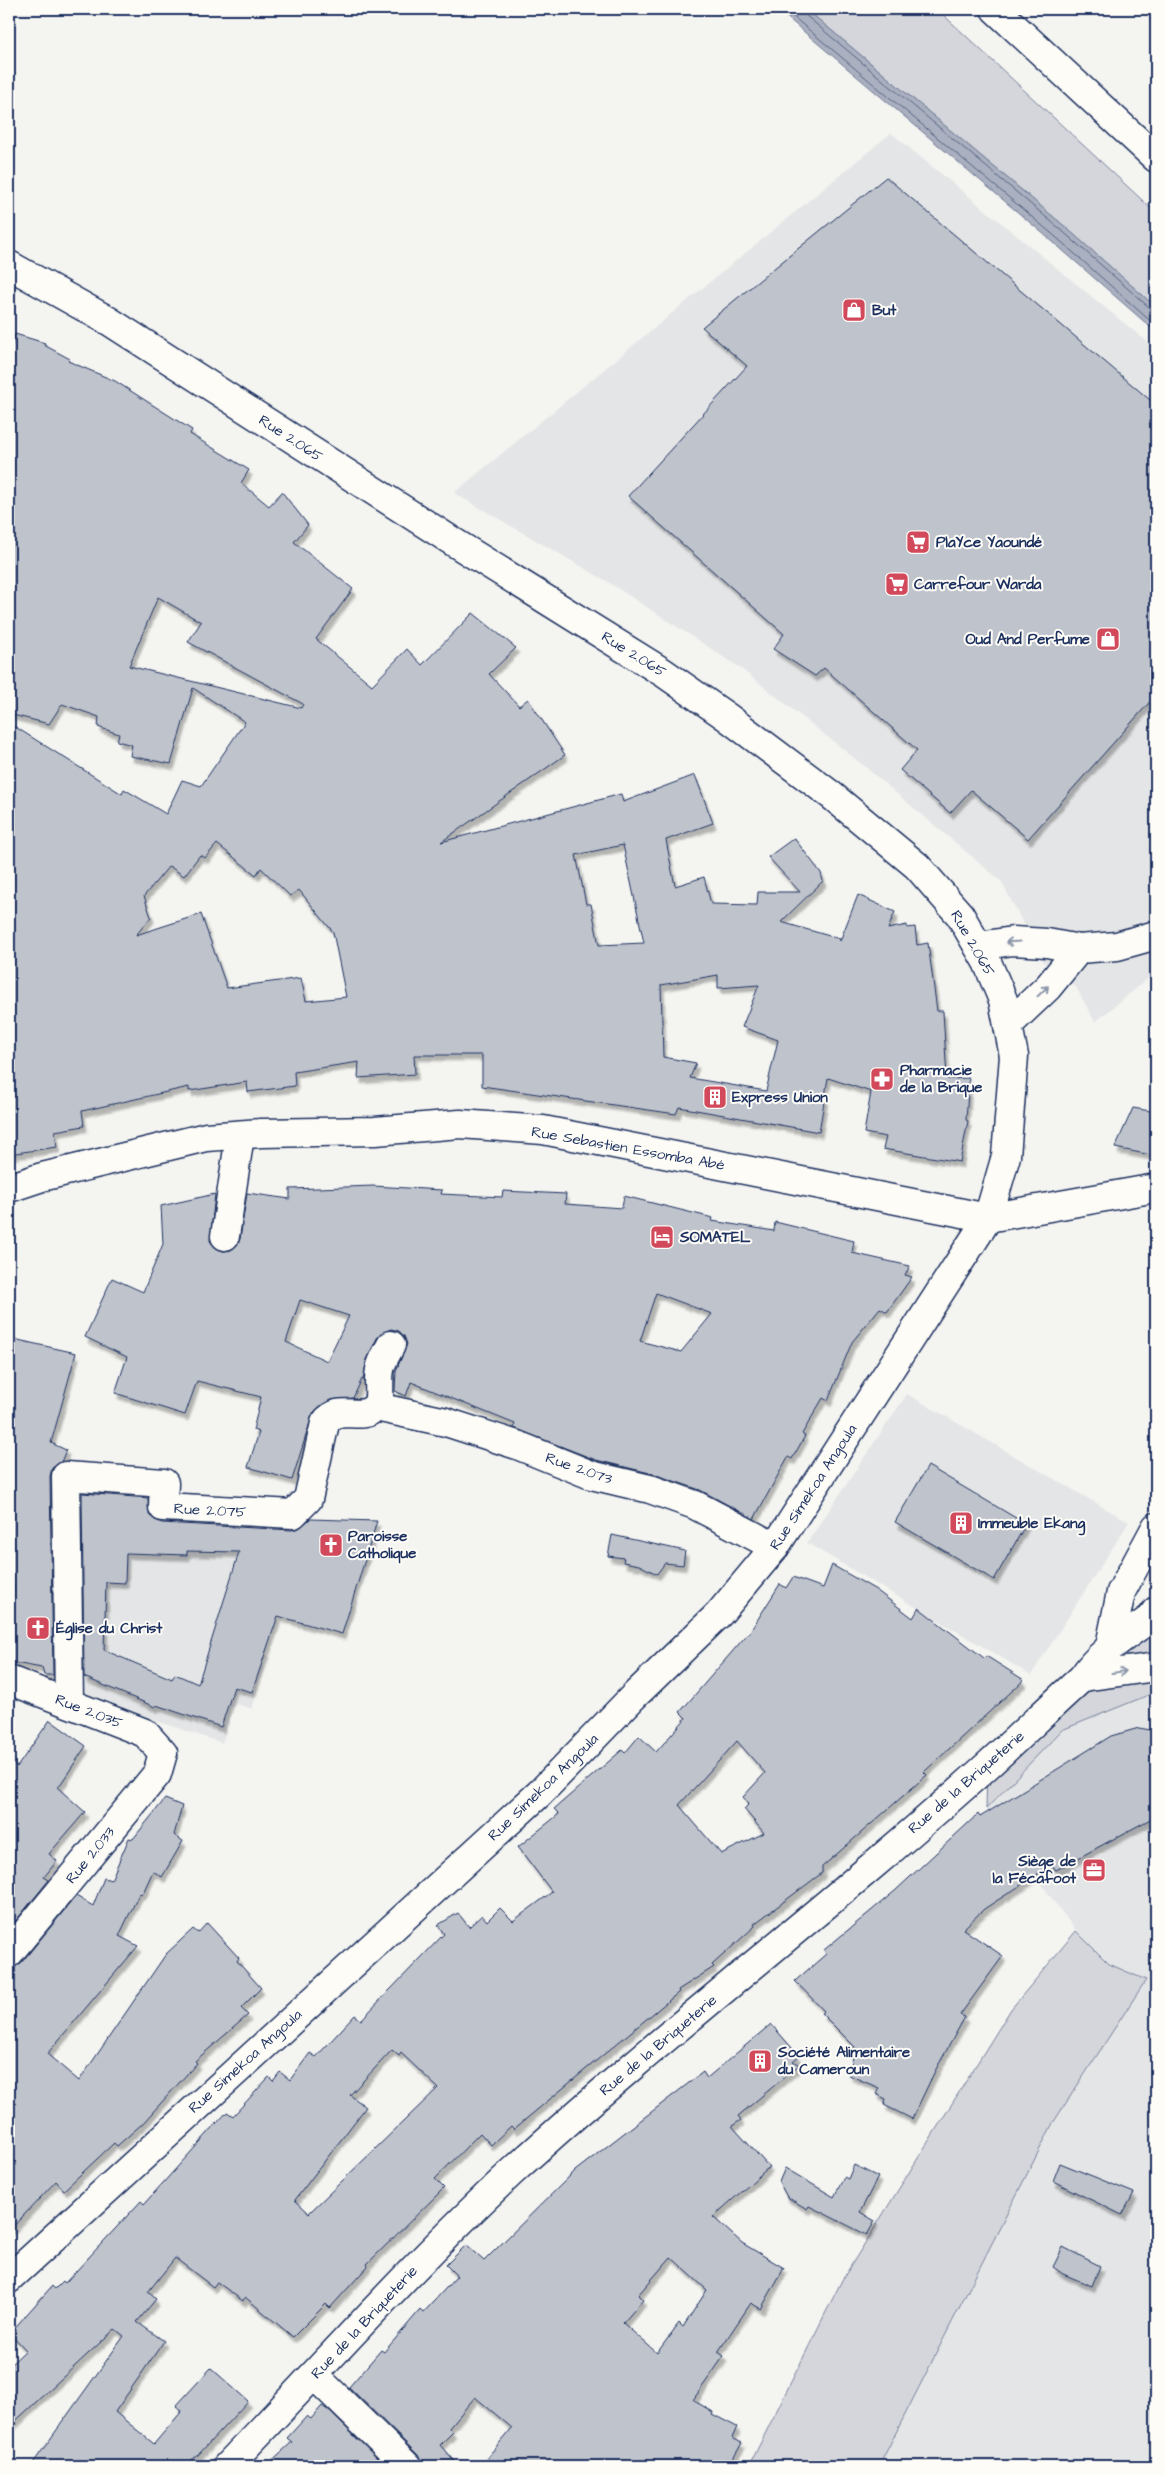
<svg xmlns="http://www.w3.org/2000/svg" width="1165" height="2475" viewBox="0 0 1165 2475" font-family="'Architects Daughter',sans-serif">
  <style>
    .built { fill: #e4e5e6 }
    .green { fill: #d4d6db; stroke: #78829c }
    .water { fill: #aab0bf; stroke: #717c98 }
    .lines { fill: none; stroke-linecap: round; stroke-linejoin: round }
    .shore { stroke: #546385; stroke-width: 1 }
    .building { fill: #bfc3cc; stroke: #1b2f5e; fill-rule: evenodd; filter: url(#shadow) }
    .minor-casing { stroke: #1b2f5e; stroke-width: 31 }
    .major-casing { stroke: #1b2f5e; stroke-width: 31 }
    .minor { stroke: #fdfcf7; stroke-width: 28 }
    .major { stroke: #fdfcf7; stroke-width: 28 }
    .oneway { stroke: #8c96aa }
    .labels { text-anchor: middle; stroke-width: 4; stroke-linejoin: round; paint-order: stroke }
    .poi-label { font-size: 15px; font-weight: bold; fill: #1b2f5e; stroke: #fdfcf7; text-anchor: start }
    .street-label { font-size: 15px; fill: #1b2f5e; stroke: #fdfcf7 }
  </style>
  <defs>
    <filter id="shadow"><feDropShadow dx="3" dy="5.5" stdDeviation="1" flood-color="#0004"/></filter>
  </defs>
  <rect width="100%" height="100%" fill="#f4f4f1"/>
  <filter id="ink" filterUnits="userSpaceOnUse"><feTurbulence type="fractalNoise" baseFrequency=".02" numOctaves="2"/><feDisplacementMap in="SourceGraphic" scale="10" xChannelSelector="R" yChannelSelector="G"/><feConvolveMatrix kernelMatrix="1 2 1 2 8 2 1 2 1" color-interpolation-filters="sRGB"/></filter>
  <g filter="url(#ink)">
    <g class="built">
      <path d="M891 133 1156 349V972L1095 1022 1076 987 1047 968 1001 881 858 761 739 667 605 580 454 493Z"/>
      <path d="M907 1394 1129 1522 1031 1675 807 1543Z"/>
      <path d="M74 1483 158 1486 157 1514 284 1518 289 1555 276 1620 252 1709 236 1704 222 1743 71 1692 82 1644Z"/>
      <path d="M1156 1692V2466H879L1053 2123 1146 1980 1109 1964 1076 1931 986 1809 1062 1730Z"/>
    </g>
    <g class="green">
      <path d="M806 9H937L1156 213V307L1062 224Z"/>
      <path d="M1156 1622V1692L1062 1730 986 1809 987 1766Z"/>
      <path d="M1076 1931 1109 1964 1146 1980 1053 2123 879 2466H749L842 2280 1011 2009Z"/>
    </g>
    <path class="water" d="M777 9H806L1062 224 1156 307V332L1053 242Z"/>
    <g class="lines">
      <g class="shore">
        <path d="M784 9 1057 238 1156 326"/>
        <path d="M803 9 804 14 816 24 1059 228 1151 309 1156 310"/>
      </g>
    </g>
    <g class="building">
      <path d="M886 177 1156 405V695L1028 839 971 790 950 813 900 770 917 750 824 668 815 676 773 649 784 634 628 496 747 366 702 327Z"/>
      <path d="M15 334 45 343 44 345 70 359 68 361 115 381 192 430 190 434 249 470 241 483 269 506 282 492 308 525 294 542 353 589 316 639 372 685 407 649 422 665 473 613 516 648 489 674 519 706 528 699 565 755 441 842 621 794 623 802 695 775 713 823 666 840 675 886 704 877 711 904 757 905 758 892H800L768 857 794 838 821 873 823 881 781 922 840 939V941L858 895 895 912 888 929 907 925V928L915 927 917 945 928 943 937 1011H943L947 1079 969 1078 966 1120 968 1121 960 1162 883 1149 886 1137 864 1133 871 1092 828 1078 819 1132 679 1107 676 1114 482 1086V1055H414L415 1074 358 1078 359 1062 294 1072 295 1086 248 1092 247 1082 189 1091V1087L82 1111 84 1126 55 1131 57 1147 9 1154V723L122 794 124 789 166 814 182 780 201 786 245 722 193 688 171 764 130 756 132 745 117 741 119 734 98 727 99 717 62 704 49 724 9 714V355ZM158 597 201 622 188 642 303 704 301 708 129 666ZM217 844 256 875 261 868 290 896 299 890 333 932 346 997 306 1001 301 978 227 988 201 914 136 935 151 917 144 896 169 866 184 876 200 855 205 858ZM623 845 644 943 599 945 591 904H586L576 855ZM718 975V988L759 985 742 1027 778 1040 766 1091 690 1078 696 1063 663 1057 661 985Z"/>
      <path d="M1133 1108 1156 1112V1156L1115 1148Z"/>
      <path d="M373 1186 442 1190 441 1194 502 1197 503 1191 566 1194 565 1204 622 1208 624 1196 713 1218 712 1221 774 1231 775 1222 854 1241 852 1253 910 1266 905 1275 912 1277 887 1312 880 1308 852 1342 828 1401 823 1398 802 1434 805 1436 792 1459 788 1457 754 1519 700 1490 654 1474 596 1460 514 1428 515 1424 411 1382 406 1396 395 1391 396 1371 407 1344 404 1336 399 1331 391 1329 383 1332 377 1338 367 1359 363 1380 362 1379 353 1398 330 1400 313 1413 292 1480 248 1467 259 1432 253 1430 261 1397 197 1381 185 1415 115 1393 127 1357 85 1337 112 1278 143 1292 163 1244 161 1206 215 1194 210 1241 216 1248 223 1251 231 1250 237 1245 240 1239 247 1193 290 1199V1189ZM656 1293 712 1314 681 1352 640 1341ZM300 1300 349 1316 327 1361 286 1342Z"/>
      <path d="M9 1338 76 1353 51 1443 66 1450 61 1462 52 1468 50 1476 53 1675H44L42 1668 9 1662 14 1584 9 1587Z"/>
      <path d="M928 1466 1026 1524 994 1580 895 1522Z"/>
      <path d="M82 1493 148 1498 149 1515 155 1520 162 1523 292 1530 299 1528 310 1519 377 1521 342 1634 278 1616 252 1692 234 1687 221 1727 156 1705 155 1707 84 1677ZM187 1551 239 1552 198 1684 175 1674 172 1679 104 1650 106 1582 125 1583 126 1553 187 1555Z"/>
      <path d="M612 1535 685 1551 683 1565 665 1563 657 1574 639 1565 623 1562 624 1558 608 1556Z"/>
      <path d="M832 1565 876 1590 913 1618 919 1608 984 1658 986 1656 1024 1680 924 1772 927 1775 822 1867V1873L754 1924 755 1926 712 1965 714 1967 678 1990 679 1992 514 2129 511 2126 491 2145 480 2133 435 2179 444 2188 367 2264 368 2266 330 2308 326 2304 293 2337 245 2297 243 2301 217 2282 213 2287 175 2258 148 2292 156 2299 137 2322 164 2341 115 2412 154 2444 182 2411 176 2406 211 2368 248 2401 198 2455 184 2466H31L124 2336 115 2329 9 2427V2366L26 2350 10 2333 52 2286 55 2289 63 2281 65 2283 141 2201 144 2204 227 2112 233 2116 269 2077 273 2081 280 2072 290 2080 310 2053 316 2057 355 2015 361 2020 444 1934 438 1925 458 1913 469 1927 482 1915 487 1921 500 1908 513 1921 552 1892 518 1847 559 1814 554 1809 622 1750 625 1753 639 1736 656 1752 686 1718 680 1712 751 1630 780 1584 786 1588 793 1577 823 1588ZM737 1741 765 1773 743 1797 749 1804 744 1809 764 1833 721 1854 679 1805ZM392 2050 399 2056 401 2053 438 2088 309 2213 295 2200 366 2107 350 2095Z"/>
      <path d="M50 1720 86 1746 58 1788 85 1812 49 1854 57 1861 44 1877 49 1880 9 1929V1760L17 1767Z"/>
      <path d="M1139 1728 1156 1731V1816L1056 1870 1052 1865 984 1909 963 1929 1003 1956 960 2015 965 2017 935 2071 912 2119 884 2105 886 2099 876 2094 879 2088 849 2075 855 2047 821 2013 824 2011 795 1981 826 1954 824 1950 895 1891 978 1814 980 1817 1111 1736Z"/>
      <path d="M165 1799 182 1806 174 1835 183 1841 162 1877 153 1871 143 1893 139 1894 119 1936 138 1946 47 2054 79 2081 166 1954 193 1929 198 1933 207 1923 239 1958 237 1961 261 1988 241 2008 248 2015 195 2061 197 2063 143 2123 117 2146 114 2143 64 2190 56 2181 9 2231V1968L21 1963 76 1896 93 1906 104 1878 111 1880 129 1838 133 1839Z"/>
      <path d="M771 2024 799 2056 793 2061 799 2065 738 2116 741 2120 732 2126 769 2167 713 2217 742 2243 784 2268 761 2309 751 2303 718 2352 724 2356 693 2400 713 2412 712 2414 737 2427 732 2438 742 2443 729 2466H480L512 2428 475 2397 449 2428 453 2432 440 2445 458 2466H422L418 2455 349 2387 381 2350 384 2352 420 2310 423 2313 457 2276 446 2265 466 2245 484 2261 575 2171 703 2072 707 2078ZM671 2257 707 2290 683 2327 679 2323 657 2353 623 2323 643 2300 638 2295Z"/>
      <path d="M1060 2163 1134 2193 1122 2215 1053 2181Z"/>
      <path d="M854 2165 878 2177 860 2212 875 2221 867 2235 809 2206 807 2209 787 2197 779 2182 785 2168 834 2197 844 2177 848 2179Z"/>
      <path d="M1063 2247 1100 2266 1092 2286 1063 2274 1053 2267Z"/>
      <path d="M322 2406 329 2411 385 2466H266L292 2442 287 2438 307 2416 311 2419Z"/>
    </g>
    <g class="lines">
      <g class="minor-casing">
        <g id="minor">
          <path d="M9 265 109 321 452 541 664 673 727 717 831 795 917 866 960 915 987 962 1003 1000 1014 1056 1006 1156 988 1218 775 1547 719 1614 634 1696 540 1793 9 2279"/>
          <path d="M978 946 1013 941 1047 943 1079 949 1117 946 1156 935"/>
          <path d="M1008 1025 1048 987 1079 949"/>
          <path d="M225 1236 240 1135"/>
          <path d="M376 1407 446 1422 517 1445 591 1475 650 1489 695 1505 775 1547"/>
          <path d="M1110 1646 1121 1592 1156 1527"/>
          <path d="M1083 1677 1156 1667"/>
          <path d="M9 1680 145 1733 163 1753 157 1774 9 1953"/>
          <path d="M69 1703 66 1476 164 1483 163 1507 293 1514 308 1499 325 1423C339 1403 360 1422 374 1408 383 1400 377 1381 380 1370 381 1362 387 1353 391 1345"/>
          <path d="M315 2376 407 2466"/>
          <path d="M227 2466C322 2368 412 2265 512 2172 666 2031 833 1905 988 1765 1020 1736 1051 1706 1083 1677 1100 1651 1126 1636 1151 1618L1156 1611"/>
        </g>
      </g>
      <g class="major-casing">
        <g id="major">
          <path d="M995 9 1156 158"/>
          <path d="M9 1188 42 1177 206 1137 261 1133 375 1131 460 1124 543 1130 988 1218 1156 1188"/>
        </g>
      </g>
      <use href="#minor" class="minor"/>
      <use href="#major" class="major"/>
    </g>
    <defs><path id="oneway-shaft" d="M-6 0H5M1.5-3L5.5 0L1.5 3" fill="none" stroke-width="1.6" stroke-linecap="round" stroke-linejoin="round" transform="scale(1.25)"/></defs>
    <g class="oneway">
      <use href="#oneway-shaft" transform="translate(1013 942) rotate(177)"/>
      <use href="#oneway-shaft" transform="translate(1043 991) rotate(-44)"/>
      <use href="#oneway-shaft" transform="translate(1119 1672) rotate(-8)"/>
    </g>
  </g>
  <defs>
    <g id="shop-square" transform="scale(1.25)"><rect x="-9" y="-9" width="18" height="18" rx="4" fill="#d1495b" stroke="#fdfcf7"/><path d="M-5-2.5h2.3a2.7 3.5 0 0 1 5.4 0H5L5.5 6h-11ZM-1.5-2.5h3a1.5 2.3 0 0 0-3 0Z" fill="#fff"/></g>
    <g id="supermarket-square" transform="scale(1.25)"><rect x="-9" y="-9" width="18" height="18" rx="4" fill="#d1495b" stroke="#fdfcf7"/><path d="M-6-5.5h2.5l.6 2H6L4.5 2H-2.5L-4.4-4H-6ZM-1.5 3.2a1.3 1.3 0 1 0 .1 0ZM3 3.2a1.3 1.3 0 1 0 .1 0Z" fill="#fff"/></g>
    <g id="pharmacy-square" transform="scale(1.25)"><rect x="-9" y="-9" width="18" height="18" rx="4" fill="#d1495b" stroke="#fdfcf7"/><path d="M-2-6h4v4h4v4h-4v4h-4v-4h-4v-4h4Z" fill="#fff"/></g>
    <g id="building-square" transform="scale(1.25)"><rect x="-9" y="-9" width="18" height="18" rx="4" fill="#d1495b" stroke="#fdfcf7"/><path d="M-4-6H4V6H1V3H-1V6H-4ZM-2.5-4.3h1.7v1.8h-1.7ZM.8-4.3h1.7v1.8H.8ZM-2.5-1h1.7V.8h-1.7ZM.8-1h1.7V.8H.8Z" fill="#fff"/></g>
    <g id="hotel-square" transform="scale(1.25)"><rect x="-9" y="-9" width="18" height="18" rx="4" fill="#d1495b" stroke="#fdfcf7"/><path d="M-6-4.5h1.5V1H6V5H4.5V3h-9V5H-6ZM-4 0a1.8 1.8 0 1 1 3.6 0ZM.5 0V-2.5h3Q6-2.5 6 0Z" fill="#fff"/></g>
    <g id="church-square" transform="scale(1.25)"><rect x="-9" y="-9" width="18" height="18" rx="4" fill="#d1495b" stroke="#fdfcf7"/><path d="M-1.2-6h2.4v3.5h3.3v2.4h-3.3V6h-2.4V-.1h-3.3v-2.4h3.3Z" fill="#fff"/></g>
    <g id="office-square" transform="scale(1.25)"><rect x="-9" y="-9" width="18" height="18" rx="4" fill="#d1495b" stroke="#fdfcf7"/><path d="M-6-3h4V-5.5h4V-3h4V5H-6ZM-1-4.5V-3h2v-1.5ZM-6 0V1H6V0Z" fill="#fff"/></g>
  </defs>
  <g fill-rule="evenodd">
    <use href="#shop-square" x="854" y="310"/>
    <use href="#supermarket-square" x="918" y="542"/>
    <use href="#supermarket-square" x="897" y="584"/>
    <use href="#shop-square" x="1108" y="639"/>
    <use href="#pharmacy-square" x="882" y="1079"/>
    <use href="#building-square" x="715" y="1097"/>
    <use href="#hotel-square" x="662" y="1237"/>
    <use href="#building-square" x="961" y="1523"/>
    <use href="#church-square" x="331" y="1545"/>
    <use href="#church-square" x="38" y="1628"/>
    <use href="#office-square" x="1094" y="1870"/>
    <use href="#building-square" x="760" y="2061"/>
  </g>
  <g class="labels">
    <g class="poi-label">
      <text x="872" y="315">But</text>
      <text x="936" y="547">PlaYce Yaoundé</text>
      <text x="914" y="589">Carrefour Warda</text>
      <text x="1090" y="644" text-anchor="end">Oud And Perfume</text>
      <text x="900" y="1075">Pharmacie<tspan x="900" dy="17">de la Brique</tspan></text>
      <text x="732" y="1102">Express Union</text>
      <text x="680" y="1242">SOMATEL</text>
      <text x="978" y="1528">Immeuble Ekang</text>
      <text x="348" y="1541">Paroisse<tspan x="348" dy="17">Catholique</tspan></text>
      <text x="56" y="1633">Église du Christ</text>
      <text x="1076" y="1866" text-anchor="end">Siège de<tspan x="1076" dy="17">la Fécafoot</tspan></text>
      <text x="778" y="2057">Société Alimentaire<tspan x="778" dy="17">du Cameroun</tspan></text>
    </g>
    <g class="street-label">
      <text transform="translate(291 438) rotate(33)" y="5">Rue 2.065</text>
      <text transform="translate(634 654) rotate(32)" y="5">Rue 2.065</text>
      <text transform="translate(973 943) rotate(60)" y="5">Rue 2.065</text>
      <text transform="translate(628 1148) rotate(10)" y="5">Rue Sebastien Essomba Abé</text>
      <text transform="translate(579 1468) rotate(19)" y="5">Rue 2.073</text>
      <text transform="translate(813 1487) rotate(-57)" y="5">Rue Simekoa Angoula</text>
      <text transform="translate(210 1510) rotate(3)" y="5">Rue 2.075</text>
      <text transform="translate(89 1711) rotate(21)" y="5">Rue 2.035</text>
      <text transform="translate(966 1782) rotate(-41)" y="5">Rue de la Briqueterie</text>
      <text transform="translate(543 1787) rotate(-44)" y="5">Rue Simekoa Angoula</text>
      <text transform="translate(90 1855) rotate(-51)" y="5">Rue 2.033</text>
      <text transform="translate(658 2045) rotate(-40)" y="5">Rue de la Briqueterie</text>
      <text transform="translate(245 2061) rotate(-42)" y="5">Rue Simekoa Angoula</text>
      <text transform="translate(364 2322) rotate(-47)" y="5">Rue de la Briqueterie</text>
    </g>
  </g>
  <rect width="1165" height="2475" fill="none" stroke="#fdfcf7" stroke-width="30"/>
  <rect x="15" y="15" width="1135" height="2445" fill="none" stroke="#1b2f5e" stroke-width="2" filter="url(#ink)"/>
</svg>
